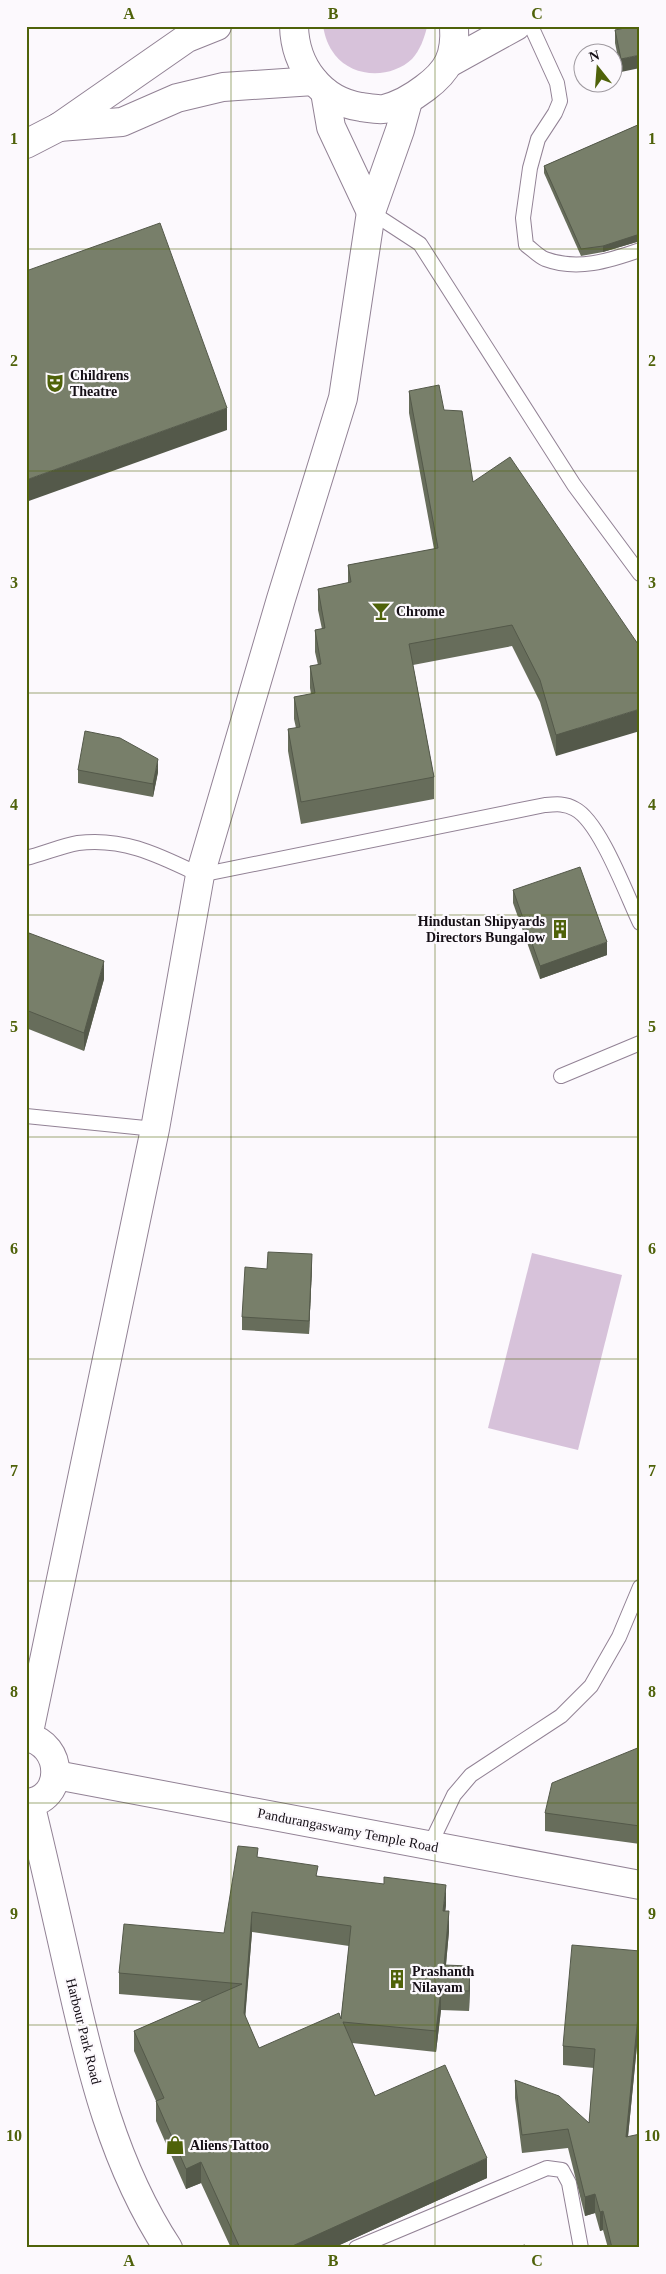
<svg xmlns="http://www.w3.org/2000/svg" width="666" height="2274" viewBox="0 0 666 2274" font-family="'Times New Roman',serif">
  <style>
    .green { fill: #d7c2da }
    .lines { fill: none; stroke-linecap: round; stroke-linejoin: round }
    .service-casing { stroke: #928295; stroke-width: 16 }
    .minor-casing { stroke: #928295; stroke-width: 30 }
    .tertiary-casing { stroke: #928295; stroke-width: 30 }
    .service { stroke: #fff; stroke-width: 14 }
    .minor { stroke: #fff; stroke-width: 28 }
    .tertiary { stroke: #fff; stroke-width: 28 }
    .wall { fill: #676d5b; fill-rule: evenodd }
    .shaded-wall { fill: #54594a }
    .building { fill: #787f6a; stroke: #54594a; fill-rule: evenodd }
    .grid { fill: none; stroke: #4f620a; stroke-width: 1; stroke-opacity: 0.55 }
    .labels { text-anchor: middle; stroke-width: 4.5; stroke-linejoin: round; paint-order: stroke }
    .poi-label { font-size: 14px; font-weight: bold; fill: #150f16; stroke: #fcf9fd; text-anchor: start }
    .street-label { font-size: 14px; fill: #150f16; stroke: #fcf9fd }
    .neatline { fill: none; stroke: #4f620a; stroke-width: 2 }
    .grid-label { font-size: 16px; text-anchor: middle; font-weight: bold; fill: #4f620a }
  </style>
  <rect width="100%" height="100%" fill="#fcf9fd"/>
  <g class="green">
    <path d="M323 26H427V27C424 39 420 50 412 59 391 79 353 78 335 55 328 46 325 37 323 26Z"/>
    <path d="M532 1253 622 1275 578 1450 488 1428Z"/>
  </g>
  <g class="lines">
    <g class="service-casing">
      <g id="service">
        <path d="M531 26 557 83 560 101 555 113 538 139 530 168 523 218 526 245C532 249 538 256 545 259 577 271 609 261 640 250"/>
        <path d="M371 212 420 244 574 485 640 574"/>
        <path d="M26 858C43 854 61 846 78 843 124 837 160 856 200 875L545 805C556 804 565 803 575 809 600 822 627 896 640 923"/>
        <path d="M561 1076 640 1043"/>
        <path d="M26 1116 155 1129"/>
        <path d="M430 1845 454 1795 471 1775 561 1716 591 1686 619 1637 640 1587"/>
        <path d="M356 2248 547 2168 562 2170 569 2183 581 2248"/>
      </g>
    </g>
    <g class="minor-casing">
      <path id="minor" d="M56 1775 640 1885"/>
    </g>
    <g class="tertiary-casing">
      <g id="tertiary">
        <path d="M294 26C295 66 321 101 361 107 369 108 377 110 384 109 400 105 412 98 425 88 448 71 456 56 454 26"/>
        <path d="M449 63 516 26"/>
        <path d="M325 92 331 127 371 212"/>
        <path d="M59 127 122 122 177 98 223 87 314 81"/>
        <path d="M26 144 59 127 187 38 217 26"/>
        <path d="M26 1737C65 1744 65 1801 26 1803"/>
        <path d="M28 1737 155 1129 200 875 281 599 343 398 371 212 400 130 408 101"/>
        <path d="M30 1803C44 1860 57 1918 70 1976 91 2070 114 2166 168 2248"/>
      </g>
    </g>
    <use href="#service" class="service"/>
    <use href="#minor" class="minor"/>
    <use href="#tertiary" class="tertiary"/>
  </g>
  <g class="wall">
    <path d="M635 26 621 72 615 43V30Z"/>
    <path d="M640 124V241L603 252 581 256 544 173V166Z"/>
    <path d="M409 391 444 410 473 482 640 647 556 756 540 702 512 646 413 665 434 777V799L301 824 288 751V729L296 728 294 719V697L311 694 310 688V666L318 665 315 652V630L322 629 318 610V589L348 583V565L434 549 409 413Z"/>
    <path d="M78 770 158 772 153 797 78 783Z"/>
    <path d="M513 890 607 955 540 979 513 903Z"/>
    <path d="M26 944 104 979 84 1051 26 1028Z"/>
    <path d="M312 1267 309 1334 242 1330V1317L267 1269Z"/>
    <path d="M640 1747V1844L545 1831V1813Z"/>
    <path d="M258 1857 318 1876 446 1905 445 1911 449 1931 446 1965 470 1986 469 2011 441 2010 436 2052 352 2043 375 2096 487 2178 333 2248H231L201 2183 186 2189 156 2121V2101L134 2051V2031L203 2001 119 1994V1973L224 1933ZM252 1932 349 1946 341 2019 259 2048 245 2016Z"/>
    <path d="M640 1951V2015L628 2137 640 2248H608L603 2230 600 2231 595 2213 585 2216 568 2148 522 2153 515 2098V2080L589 2123 594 2068 563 2065V2046Z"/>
  </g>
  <g class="shaded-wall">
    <path d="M640 55V68L621 72V59Z"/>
    <path d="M640 234V241L603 252V246Z"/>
    <path d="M227 408V430L26 502V480Z"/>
    <path d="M640 709V731L556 756V735Z"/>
    <path d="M158 759V772L153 797V784Z"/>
    <path d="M607 942V955L540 979V966Z"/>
    <path d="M104 961V979L84 1051V1033Z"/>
    <path d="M312 1254V1267L309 1334V1321Z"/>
    <path d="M446 1885V1905L443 1931V1911Z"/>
    <path d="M449 1911V1931L444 1985V1965Z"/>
    <path d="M252 1912V1932L244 2033V2013Z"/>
    <path d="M470 1966V1986L469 2011V1991Z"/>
    <path d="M441 1990V2010L436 2052V2031Z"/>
    <path d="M640 1996V2015L626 2156V2137Z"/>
    <path d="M487 2158V2178L333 2248H288Z"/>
    <path d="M201 2162V2183L186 2189V2169Z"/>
    <path d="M595 2194V2213L585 2216V2197Z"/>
    <path d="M603 2211V2230L600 2231V2212Z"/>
  </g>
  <g class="building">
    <path d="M635 26H640V55L621 59 615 30Z"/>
    <path d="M640 124V234L603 246 581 249 544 166Z"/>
    <path d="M160 223 227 408 26 480V271Z"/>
    <path d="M439 385 444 410 462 411 473 482 510 457 640 647V709L556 735 540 680 512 625 409 644 434 777 301 802 288 729 300 727 294 697 315 693 310 666 321 664 315 630 325 628 318 589 351 582 348 565 438 548 409 391Z"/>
    <path d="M85 731 120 738 158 759 153 784 78 770Z"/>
    <path d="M580 867 607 942 540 966 513 890Z"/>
    <path d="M29 933 104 961 84 1033 26 1010V944Z"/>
    <path d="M268 1252 312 1254 309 1321 242 1317 245 1267 267 1269Z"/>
    <path d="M640 1747V1826L545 1813 552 1783Z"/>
    <path d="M238 1846 258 1848 257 1857 318 1866 316 1876 384 1884V1877L446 1885 443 1911H449L444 1965 470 1966 469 1991 441 1990 436 2031 343 2022 375 2096 445 2065 487 2158 288 2248H240L201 2162 186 2169 156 2101 164 2098 134 2031 242 1984 119 1973 124 1924 224 1933ZM252 1912 351 1926 341 2019 339 2013 259 2048 244 2013Z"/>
    <path d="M572 1945 640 1951V1996L626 2137 640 2134V2248H612L603 2211 600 2212 595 2194 585 2197 568 2129 522 2135 515 2080 559 2096 589 2123 595 2049 563 2046Z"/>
    <path d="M525 2245 526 2248H511Z"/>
  </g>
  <path class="grid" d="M231 26V2248M435 26V2248M26 249H640M26 471H640M26 693H640M26 915H640M26 1137H640M26 1359H640M26 1581H640M26 1803H640M26 2025H640"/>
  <defs>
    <g id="theatre-bare" transform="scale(1.5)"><path d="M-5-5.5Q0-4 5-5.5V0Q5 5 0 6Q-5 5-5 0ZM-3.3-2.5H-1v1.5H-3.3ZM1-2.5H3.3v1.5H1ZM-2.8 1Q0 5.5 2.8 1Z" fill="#4f620a" stroke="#fcf9fd" stroke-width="2.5" paint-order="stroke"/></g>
    <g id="bar-bare" transform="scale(1.5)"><path d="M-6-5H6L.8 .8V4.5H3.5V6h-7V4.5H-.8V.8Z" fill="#4f620a" stroke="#fcf9fd" stroke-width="2.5" paint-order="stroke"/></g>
    <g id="building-bare" transform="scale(1.5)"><path d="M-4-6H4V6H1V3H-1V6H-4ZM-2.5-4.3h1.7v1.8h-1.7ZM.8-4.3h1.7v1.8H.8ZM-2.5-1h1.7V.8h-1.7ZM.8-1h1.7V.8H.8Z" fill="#4f620a" stroke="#fcf9fd" stroke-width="2.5" paint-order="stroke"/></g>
    <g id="shop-bare" transform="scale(1.5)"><path d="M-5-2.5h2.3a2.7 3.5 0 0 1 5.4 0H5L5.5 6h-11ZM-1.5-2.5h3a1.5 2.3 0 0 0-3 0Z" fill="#4f620a" stroke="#fcf9fd" stroke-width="2.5" paint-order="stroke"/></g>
  </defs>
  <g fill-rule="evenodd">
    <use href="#theatre-bare" x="55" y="383"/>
    <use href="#bar-bare" x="381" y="611"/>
    <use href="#building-bare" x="560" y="929"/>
    <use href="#building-bare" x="397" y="1979"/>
    <use href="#shop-bare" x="175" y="2145"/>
  </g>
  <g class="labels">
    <g class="poi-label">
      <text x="70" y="380">Childrens<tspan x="70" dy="16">Theatre</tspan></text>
      <text x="396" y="616">Chrome</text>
      <text x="545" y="926" text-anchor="end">Hindustan Shipyards<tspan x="545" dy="16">Directors Bungalow</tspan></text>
      <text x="412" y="1976">Prashanth<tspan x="412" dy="16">Nilayam</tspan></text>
      <text x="190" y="2150">Aliens Tattoo</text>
    </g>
    <g class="street-label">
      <text transform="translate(348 1830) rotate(11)" y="5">Pandurangaswamy Temple Road</text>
      <text transform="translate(84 2031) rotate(76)" y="5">Harbour Park Road</text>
    </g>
  </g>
  <rect width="666" height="2274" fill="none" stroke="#fcf9fd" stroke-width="55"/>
  <g transform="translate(598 68) rotate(343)"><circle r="24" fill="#fcf9fd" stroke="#a09ba1"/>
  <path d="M0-4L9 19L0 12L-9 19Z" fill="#4f620a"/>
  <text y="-8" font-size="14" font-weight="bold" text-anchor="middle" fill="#150f16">N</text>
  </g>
  <rect x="28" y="28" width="610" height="2218" class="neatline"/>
  <g class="grid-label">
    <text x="129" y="19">A</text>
    <text x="333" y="19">B</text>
    <text x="537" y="19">C</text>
    <text x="14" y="144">1</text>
    <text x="652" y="144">1</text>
    <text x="14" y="366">2</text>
    <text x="652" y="366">2</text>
    <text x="14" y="588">3</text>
    <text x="652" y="588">3</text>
    <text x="14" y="810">4</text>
    <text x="652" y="810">4</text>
    <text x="14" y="1032">5</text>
    <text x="652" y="1032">5</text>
    <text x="14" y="1254">6</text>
    <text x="652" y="1254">6</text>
    <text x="14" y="1476">7</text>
    <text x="652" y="1476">7</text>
    <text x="14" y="1697">8</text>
    <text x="652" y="1697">8</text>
    <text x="14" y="1919">9</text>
    <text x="652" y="1919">9</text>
    <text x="14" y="2141">10</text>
    <text x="652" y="2141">10</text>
    <text x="129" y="2266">A</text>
    <text x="333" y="2266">B</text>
    <text x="537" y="2266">C</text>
  </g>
</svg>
